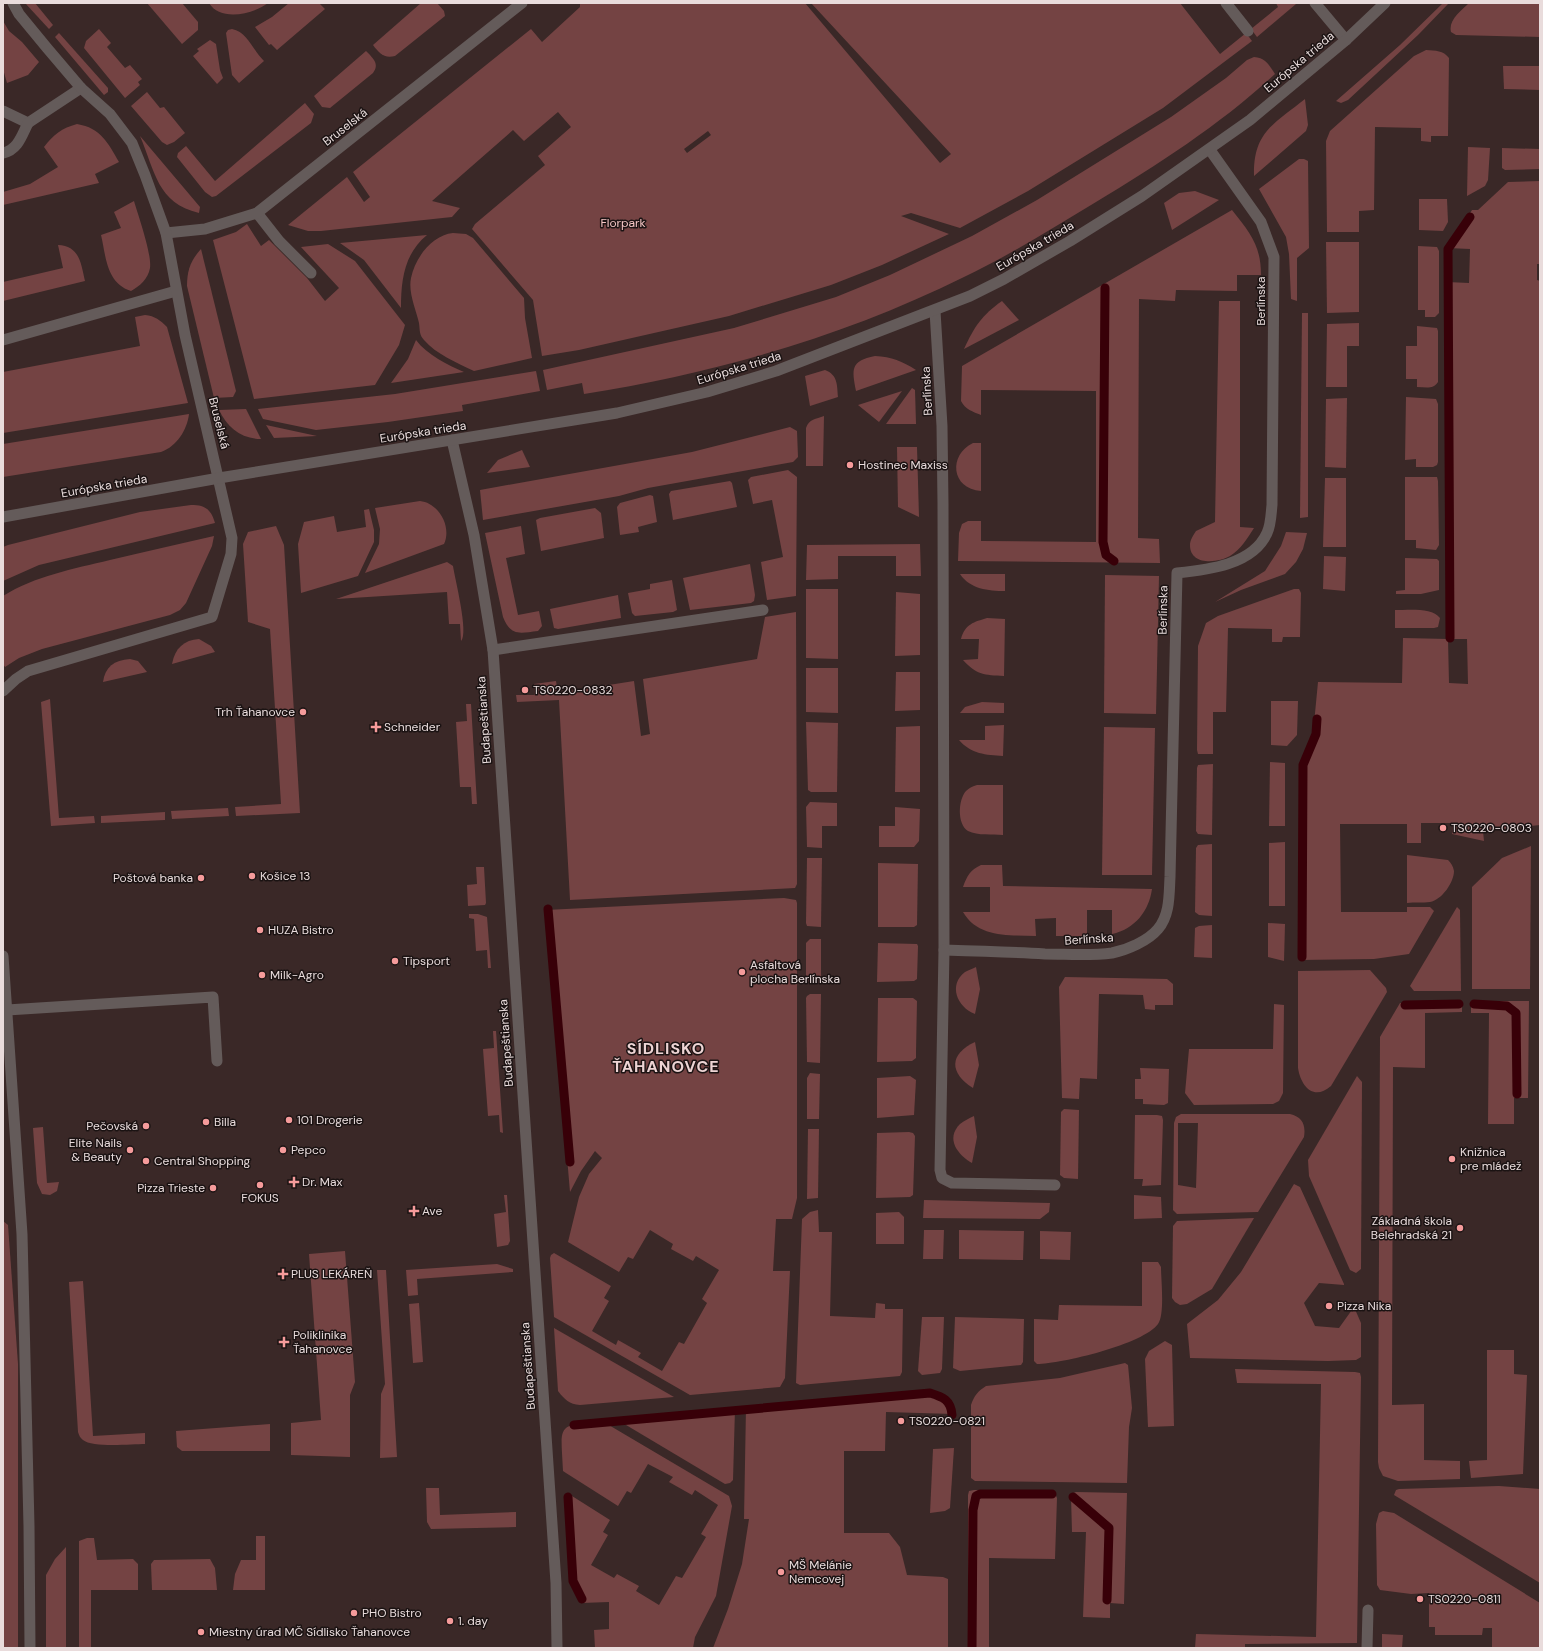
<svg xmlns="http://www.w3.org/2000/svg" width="1543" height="1651" viewBox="0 0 1543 1651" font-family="'DM Sans',sans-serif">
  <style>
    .green { fill: #744343; fill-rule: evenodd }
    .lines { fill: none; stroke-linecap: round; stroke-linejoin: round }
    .stream { stroke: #380008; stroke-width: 9 }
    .service { stroke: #645b5a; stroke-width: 11 }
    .minor { stroke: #645b5a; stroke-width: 11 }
    .tertiary { stroke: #645b5a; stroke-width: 11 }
    .poi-dot { fill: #f59b9b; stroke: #1b1313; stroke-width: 1.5 }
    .labels { text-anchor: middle; stroke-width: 3; stroke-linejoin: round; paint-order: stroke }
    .street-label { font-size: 12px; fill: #e9dcdc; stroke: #1b1313 }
    .park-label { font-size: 12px; fill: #f6c6c5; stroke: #1b1313 }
    .poi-label { font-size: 12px; fill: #e9dcdc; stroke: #1b1313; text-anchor: start }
    .district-label { font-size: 16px; font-weight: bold; letter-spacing: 1px; fill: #edd4d4; stroke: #1b1313 }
  </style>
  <rect width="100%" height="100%" fill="#3a2827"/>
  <g class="green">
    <path d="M25 3H35L53 25 49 29Z"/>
    <path d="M147 3H182L198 22V30L182 44Z"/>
    <path d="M209 3H268C254 14 220 22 209 3Z"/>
    <path d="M289 3H319L325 9 277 50 271 44 269 45 255 27 272 17Z"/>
    <path d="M421 3H437L444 11 445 16 395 56C384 59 379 53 373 45Z"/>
    <path d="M580 3H805L940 163 951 154 811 3H1180L1220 54 1246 33 1252 41 1163 108 1028 191 960 228 911 213 901 216 949 234 882 265 831 285 729 316 579 350 542 356 533 300 472 229 475 224 545 165 538 156 571 127 558 112 524 141 513 130 432 201 460 208 452 217 321 231H308L288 225 347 177 364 202 370 197 353 172 531 29 542 42 580 7ZM708 131 711 135 687 153 684 149Z"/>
    <path d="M1276 3 1296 4 1257 37 1251 29 1278 7Z"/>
    <path d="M1443 3H1449L1418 35 1348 100 1341 103 1336 101 1400 45Z"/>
    <path d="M1469 3H1540V37L1456 35 1451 32C1448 20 1461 11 1469 3Z"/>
    <path d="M3 21 9 31 22 42 39 62 28 75 7 83 3 69Z"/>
    <path d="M99 29 111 43 107 47 125 68 130 65 142 79 138 82 140 85 125 98 84 48 86 41Z"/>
    <path d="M232 29C248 32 253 51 264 61L239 83 232 75 226 33 228 30Z"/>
    <path d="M59 33 108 88V92L104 95 55 37Z"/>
    <path d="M210 40 216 44 220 70 223 78 217 84 193 56 199 51 197 49Z"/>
    <path d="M1426 50C1436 51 1443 50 1449 58L1448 136H1431V142L1421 141V128L1375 127 1374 210 1359 211V232H1327L1326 141 1330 131 1414 56Z"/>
    <path d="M366 51C373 58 380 64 373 73L330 108 322 107 314 96Z"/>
    <path d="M1254 57C1266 58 1269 65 1275 74 1221 124 1159 164 1096 202 1053 228 1010 255 964 277 845 336 716 373 584 394L582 383 547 390 543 370 734 328 836 297 890 275 972 236 1037 200 1171 117 1226 78 1247 60Z"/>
    <path d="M1503 66H1540V90L1504 89Z"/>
    <path d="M147 92 160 108 164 107 185 133 174 142 167 145 162 142 131 106Z"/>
    <path d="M1305 99 1308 125 1306 131 1254 176C1253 132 1274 124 1305 99Z"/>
    <path d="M305 103 314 114 311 123 216 196 212 197 205 192 177 157 178 153 186 146 215 181Z"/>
    <path d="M77 124C101 128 108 143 119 162L95 174 99 183 3 205V192L30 184 58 167 44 147C53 135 62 128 77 124Z"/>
    <path d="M140 136 200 207 199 213C157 203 155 171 140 136Z"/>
    <path d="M1468 147 1490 148 1488 180 1485 186 1467 196Z"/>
    <path d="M1502 148 1540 149V169L1505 170 1502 168Z"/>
    <path d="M1299 159H1304L1308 161 1309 248 1297 258V301L1291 299 1289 254 1286 237 1259 189Z"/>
    <path d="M1540 181V264H1537V280L1540 281V825L1483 831 1484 841 1452 834V823H1421V843H1407V824H1340L1341 912H1407V907H1430L1434 911 1409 954 1374 959 1299 960 1300 764 1313 734 1318 682 1402 683 1403 638 1448 639 1446 455 1447 282 1469 283 1470 249 1448 248 1472 210H1478L1508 182ZM1448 639H1467L1468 684 1449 683Z"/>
    <path d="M1195 191 1219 200 1172 230 1164 203 1179 193Z"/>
    <path d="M1419 199H1447L1448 222 1443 231 1419 230Z"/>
    <path d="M134 201C138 215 152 254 150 268 148 279 140 286 131 291 106 283 106 256 101 235L121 228 114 212Z"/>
    <path d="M1232 210C1250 233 1261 245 1261 275H1237V291L1176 290 1175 301 1139 299 1138 538 1159 539 1160 563 958 561 959 533 962 524 968 521H981V541L1096 542V391L981 390V415C973 412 965 409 961 401L962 366Z"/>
    <path d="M247 224 261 246 269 240 307 278 325 301 339 288 301 247 328 244 355 261 405 325 399 345 375 385 254 399 213 240 236 232Z"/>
    <path d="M453 233 466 234 473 238 524 298 525 318 532 358 474 371C457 363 436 354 424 340 419 335 420 330 419 323 416 309 408 293 411 278 415 258 432 235 453 233Z"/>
    <path d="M427 235C404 254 401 280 401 308L364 260 340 243Z"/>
    <path d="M1326 242H1359V312L1327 313Z"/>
    <path d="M58 245C80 246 81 264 85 281L3 301V282L63 268Z"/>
    <path d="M1418 246 1437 247 1439 251V313L1435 317H1425V310H1418Z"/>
    <path d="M201 249 236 391 233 397 214 398 187 286C187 270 191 260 201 249Z"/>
    <path d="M1002 301 1019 320 964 349C974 327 982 315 1002 301Z"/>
    <path d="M1219 301H1240V527L1254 528C1247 539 1241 549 1230 556 1218 563 1190 566 1190 545 1190 540 1193 536 1196 531L1215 522Z"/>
    <path d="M1302 313H1308V517L1300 518Z"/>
    <path d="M145 315C155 316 160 320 167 327L188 403 3 433V372L140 346 135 317Z"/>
    <path d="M1359 323V346H1347V387H1326L1327 324Z"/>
    <path d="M1417 326 1437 328 1438 331V382C1433 390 1425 387 1417 387V379H1406V346H1417Z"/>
    <path d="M416 340C427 355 448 365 464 372L391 383 408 359Z"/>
    <path d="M875 356C892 357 902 361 916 370L856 391C852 369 850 361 875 356Z"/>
    <path d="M825 370C838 375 837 385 838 397L810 406 805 376Z"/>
    <path d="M536 371 540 391 462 405 463 411 388 422 316 430 263 419 258 409 395 394Z"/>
    <path d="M912 388 915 390 916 424H886Z"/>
    <path d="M902 391 879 422 858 405Z"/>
    <path d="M1406 397 1436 399 1438 404V462L1437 465 1433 467H1416V459L1405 460Z"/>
    <path d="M1347 398 1346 468 1325 467 1326 399Z"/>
    <path d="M246 409 261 439C241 439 227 427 219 410Z"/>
    <path d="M189 414C187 430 177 446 161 452L3 477V444Z"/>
    <path d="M824 416 823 466H806V428C809 419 816 419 824 416Z"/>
    <path d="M266 425 317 436 274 438Z"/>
    <path d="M790 427 797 431 798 457 793 462 648 488 619 496 483 520 480 490 692 452Z"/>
    <path d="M973 443H981V491C951 489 948 455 973 443Z"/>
    <path d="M897 447H917L919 517 898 507Z"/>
    <path d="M522 450 530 467 487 473 498 460Z"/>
    <path d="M788 470 797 477 796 596 767 600 761 562 783 557 772 500 753 504 748 480 751 477Z"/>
    <path d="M1405 477H1437L1438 481 1439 545 1436 550 1416 548V540H1405Z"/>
    <path d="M1325 478H1346V547H1323Z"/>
    <path d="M730 481 732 483 737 507 673 520 669 494 671 491Z"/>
    <path d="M650 495 653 496 657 522 638 527 639 532 620 535 617 507 620 503Z"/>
    <path d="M420 501C439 503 452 527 444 544L365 573 379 544 380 529 375 508Z"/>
    <path d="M191 505C205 505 211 509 215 523L39 565 3 581V547L8 545 140 512Z"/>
    <path d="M595 508 601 513 604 538 541 551 536 520 540 518Z"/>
    <path d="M369 509 374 530V542L358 576 301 593 298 544 304 522 334 516 337 532 366 527 364 510Z"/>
    <path d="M276 526 284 545 300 813 236 816 235 807 281 804 270 629 248 622 243 544 248 532Z"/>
    <path d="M521 526 525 554 506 558 518 615 539 611 542 626 538 631C520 633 511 637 503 617L485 533Z"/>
    <path d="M1286 532 1307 533 1303 549 1296 562 1285 574 1241 590 1215 602 1265 571 1281 546Z"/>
    <path d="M214 536 212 546 186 603 180 610 170 615 42 649 19 658 5 667 3 664V596C35 576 73 569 110 560 144 552 179 544 214 536Z"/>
    <path d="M920 544 921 576H896V556H838V579L806 580 807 545Z"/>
    <path d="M1324 556 1346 557 1345 591 1323 589Z"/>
    <path d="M1405 558 1437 559 1439 561V590L1421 594H1396V591L1405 590Z"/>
    <path d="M447 562 453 566C455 579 469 634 461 641L460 624H449L447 592 336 599Z"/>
    <path d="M750 564 755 595 754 601 751 603 690 610 683 578Z"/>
    <path d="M960 574H1005V591C988 591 970 589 960 574Z"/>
    <path d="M1105 575 1159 576 1156 714 1104 713Z"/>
    <path d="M672 580 677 610 673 612 635 616 632 613 628 593 650 589V584Z"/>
    <path d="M806 589H838V659L806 658Z"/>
    <path d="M1294 589H1299L1301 593 1300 637H1283L1282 642H1272V629L1228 628 1226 712H1213V754H1198L1197 750 1198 646 1206 623 1218 616Z"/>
    <path d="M896 592 920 594V655L895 656Z"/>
    <path d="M618 595 621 618 558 629 554 628 550 609Z"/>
    <path d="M1395 610C1408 610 1432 607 1440 618L1438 627 1434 628H1395Z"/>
    <path d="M796 612 797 884 795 888 570 900 559 700 517 702 516 695H534V684L556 681 558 693 634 681 641 736 650 734 643 679 757 659 765 617Z"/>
    <path d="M987 618 1005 619 1004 676C984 675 977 675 963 660L978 659 979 639H961C965 624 974 622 987 618Z"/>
    <path d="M199 639 211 646 215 652 172 664C175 648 184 640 199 639Z"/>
    <path d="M130 659 138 661 147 672 103 682C105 667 114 660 130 659Z"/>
    <path d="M806 668H838V713L806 712Z"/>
    <path d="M896 672H920V710L895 711Z"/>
    <path d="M50 699 59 818 94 816 95 823 51 826 41 702Z"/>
    <path d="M1271 701H1298L1297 735 1287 746 1271 745Z"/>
    <path d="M982 702 1004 703V713H960L965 707Z"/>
    <path d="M466 704H471L477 804H472L471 787H460L456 722 467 721Z"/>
    <path d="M806 722 838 723 837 792H811L808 790Z"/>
    <path d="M1004 725 1003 756C986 755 971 754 959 740H985V726Z"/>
    <path d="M920 726V792H895L896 727Z"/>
    <path d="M1104 727 1155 728 1152 875H1102Z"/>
    <path d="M1270 762 1285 763V826H1269Z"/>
    <path d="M1213 764 1212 835 1198 834 1196 831 1197 768 1198 765Z"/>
    <path d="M977 785H1003V835C992 834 978 836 968 831 957 824 958 800 966 791 969 788 973 786 977 785Z"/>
    <path d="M810 802 837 803V826H822V848L807 847 806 807Z"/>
    <path d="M895 807 920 809 919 841 914 847H879V826H895Z"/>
    <path d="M228 808 229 816 172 819 171 811Z"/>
    <path d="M165 812V820L101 823V816Z"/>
    <path d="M1285 842V906H1269V843Z"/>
    <path d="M1212 844V916L1199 915 1195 912 1196 848 1198 845Z"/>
    <path d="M1531 846 1530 989H1472V887L1502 858Z"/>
    <path d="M1407 855 1448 860C1451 863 1453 866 1454 871 1454 882 1442 900 1430 902 1423 903 1414 902 1407 903Z"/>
    <path d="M807 858H822L821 927 807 926 806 923Z"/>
    <path d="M878 863 918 864 917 925 914 927H878Z"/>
    <path d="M981 865H1002L1003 886 1152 889C1149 911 1135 929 1112 934V910H1087V936H1056V918L1035 919 1036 936C1009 935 978 938 963 912H990V887H963C967 876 970 870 981 865Z"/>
    <path d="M476 867H484L486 903 485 905 468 906 467 885 477 884Z"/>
    <path d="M784 898 796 900 797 903V1198L792 1219H776L773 1271H790L785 1378 780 1387 690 1395 554 1317 550 1258 551 1255 554 1253 611 1286 604 1298 609 1301 592 1331 616 1345 618 1340 641 1353 638 1357 662 1371 679 1342 684 1344 707 1303 702 1299 719 1270 696 1256 693 1261 671 1249 673 1244 650 1230 633 1259 628 1257 619 1272 568 1242 579 1197 589 1174 602 1158 595 1151 581 1171 570 1192 546 910Z"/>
    <path d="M1457 907 1460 910 1461 991H1414L1410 986Z"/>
    <path d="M469 914H478L487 917 491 968H488L487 950 476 951 474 919 469 918Z"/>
    <path d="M1268 923 1285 924 1284 961 1268 957Z"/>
    <path d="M1212 925V958L1194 957 1195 928 1199 926Z"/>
    <path d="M810 939H821V983H811L806 980V943Z"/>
    <path d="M878 943 917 944 918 946 917 979 914 981 877 982Z"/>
    <path d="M976 967 980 989 975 1014C957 1007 948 985 965 972 968 970 973 969 976 967Z"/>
    <path d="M1370 970 1386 988 1387 992 1331 1086C1314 1101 1301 1087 1298 1068V971Z"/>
    <path d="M1065 977 1167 979 1173 984V1005H1155V1010L1145 1009 1143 995 1099 994 1097 1079 1080 1078 1079 1099 1062 1098 1059 987Z"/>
    <path d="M810 994H821L820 1063 807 1062 806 998 807 996Z"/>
    <path d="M878 998H913L917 1001 916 1053V1058L912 1061 877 1062Z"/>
    <path d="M1471 1001H1529L1528 1098H1514V1124H1488L1489 1013H1471Z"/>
    <path d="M1462 1002V1012L1425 1013V1068L1393 1067 1392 1405 1424 1404V1460L1460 1461V1479L1398 1481 1383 1476 1379 1468 1378 1462 1380 1037 1400 1003Z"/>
    <path d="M1274 1004 1284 1005 1283 1093 1279 1101 1273 1104 1194 1105 1185 1093 1189 1049H1273Z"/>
    <path d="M493 1031H496L503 1133 500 1132 499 1115 488 1116 483 1049 494 1048Z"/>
    <path d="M975 1042 979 1065 973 1088C949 1073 949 1054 975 1042Z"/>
    <path d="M1140 1068 1169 1069 1168 1103 1164 1105 1143 1104V1099H1135V1079H1141Z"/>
    <path d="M810 1073 820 1074 819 1119H807V1078Z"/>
    <path d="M910 1076 916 1080 914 1115 877 1118V1078Z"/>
    <path d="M1357 1076 1362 1082 1361 1269 1356 1273 1350 1270 1309 1176 1308 1160Z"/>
    <path d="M1064 1109 1079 1110 1078 1179 1064 1178 1060 1175 1061 1112Z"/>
    <path d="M1181 1114H1290C1302 1117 1306 1124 1304 1137L1258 1212 1177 1214 1173 1210 1174 1123 1176 1117ZM1178 1123H1198L1196 1188 1178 1185Z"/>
    <path d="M1135 1115H1157L1162 1116 1163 1120 1161 1185 1142 1186 1143 1179H1134Z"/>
    <path d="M974 1116 977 1137 972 1163C958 1155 945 1139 960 1124 964 1121 969 1118 974 1116Z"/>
    <path d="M43 1127 47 1183 59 1182 57 1191 50 1195 42 1194 37 1183 33 1128Z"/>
    <path d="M808 1129H819L818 1198 807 1199Z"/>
    <path d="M909 1132 913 1133 915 1136 913 1195 910 1197 876 1198 877 1133Z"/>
    <path d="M1294 1184 1300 1187 1344 1284V1285L1319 1283 1304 1303 1315 1326 1339 1328 1354 1307 1361 1323V1357L1356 1360 1328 1361 1190 1358 1187 1324 1218 1300 1241 1272Z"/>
    <path d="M504 1195H507L510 1241 508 1245 497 1247 494 1214 506 1212Z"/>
    <path d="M1134 1195 1161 1197 1162 1218 1134 1219Z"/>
    <path d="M924 1200 1050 1203 1049 1212 1040 1219 923 1218Z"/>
    <path d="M818 1210 819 1232H832L830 1316 875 1318 876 1303 885 1304V1309H903L902 1372 900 1376 800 1385 796 1383 802 1219 810 1212Z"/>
    <path d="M899 1212 904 1217V1244H876V1213Z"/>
    <path d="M1254 1218 1212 1289 1187 1304 1180 1305 1175 1302 1172 1298 1173 1226 1177 1221Z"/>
    <path d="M3 1221 8 1225 18 1364V1648H3Z"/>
    <path d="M924 1230H944L943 1259H923Z"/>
    <path d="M959 1230 1024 1231 1023 1260 959 1259Z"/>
    <path d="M1040 1231 1071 1232 1070 1260 1040 1259Z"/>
    <path d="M345 1251 355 1382 350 1395V1457L291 1455V1423L321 1420 309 1254Z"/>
    <path d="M1142 1262H1158L1161 1267C1161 1280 1165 1314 1158 1324 1144 1344 1061 1364 1037 1364L1034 1361V1319L1058 1320 1059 1305 1142 1306Z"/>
    <path d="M497 1264 513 1269V1272L417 1279 418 1295 408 1296 406 1270Z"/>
    <path d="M377 1270H386L397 1457 380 1458 381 1394 385 1384Z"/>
    <path d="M83 1281 93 1436 145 1433V1444C132 1444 92 1448 83 1440 80 1438 79 1435 78 1432L69 1282Z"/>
    <path d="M419 1303 423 1362 413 1363 409 1304Z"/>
    <path d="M922 1317H944L942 1369 940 1373 922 1375 918 1371Z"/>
    <path d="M955 1317 1024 1319 1023 1362 1021 1365 960 1371 953 1368Z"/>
    <path d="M554 1328 674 1397 580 1405C569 1404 565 1400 558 1391Z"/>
    <path d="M1165 1341 1172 1345 1174 1426 1148 1427 1145 1359 1149 1351Z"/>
    <path d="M1487 1350H1514V1374L1527 1375 1523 1474 1471 1478 1469 1461 1487 1460Z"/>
    <path d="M1125 1363 1128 1365 1132 1408 1129 1427 1127 1483 975 1481 971 1478V1405C974 1396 978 1391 986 1386L1060 1378Z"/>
    <path d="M1235 1369 1355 1372 1360 1373 1361 1377 1357 1643 1245 1644V1648H1195L1196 1634 1316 1637 1321 1384 1237 1383Z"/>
    <path d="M930 1390C945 1396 952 1398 953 1414L886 1412 885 1451H844V1533H889L900 1547 907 1575 943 1577 948 1579V1648H713L728 1609 742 1564 749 1519H744L746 1407Z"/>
    <path d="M735 1408 733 1480 730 1483 725 1484 616 1419Z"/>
    <path d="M602 1421 729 1496 732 1506 716 1596 695 1637 693 1648H595L594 1630 609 1629V1602L581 1603 570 1583 565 1494 572 1496 610 1520 603 1532 608 1535 591 1565 614 1578 617 1574 639 1586 636 1591 659 1605 676 1576 682 1578 706 1537 701 1534 718 1505 695 1490 692 1495 669 1482 673 1477 648 1464 631 1493 627 1491 618 1506 566 1473 563 1471C561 1425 555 1425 602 1421Z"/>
    <path d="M270 1424V1451H182L177 1447 176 1431Z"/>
    <path d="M954 1448 950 1508 945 1511 930 1513 933 1449Z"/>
    <path d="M1499 1486 1540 1489V1583L1394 1495 1396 1490 1399 1489Z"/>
    <path d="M426 1488H439L440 1515 516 1512V1527L431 1529 427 1522Z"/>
    <path d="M974 1490H1053L1057 1498 1055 1559 989 1558V1648H968V1495L969 1491Z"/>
    <path d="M1076 1492 1127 1493 1124 1604 1110 1603V1618L1083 1617 1086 1532H1072L1071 1497V1494Z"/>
    <path d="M1383 1511 1394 1513 1540 1603V1648H1492V1628H1483L1482 1635H1435V1627H1429V1593L1411 1594 1380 1590 1377 1585 1376 1524 1379 1513Z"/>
    <path d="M256 1536H265V1590H233L235 1574 241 1560H256Z"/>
    <path d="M87 1538H94L97 1560 133 1559 138 1564V1590H91V1648H79V1541Z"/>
    <path d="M66 1547V1648H46V1575L55 1559Z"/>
    <path d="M210 1559 215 1568 217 1590H152L151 1564 154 1560Z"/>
    <path d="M1382 1634 1403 1635 1402 1648H1382Z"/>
  </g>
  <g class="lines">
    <g class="stream">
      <path d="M1105 288 1103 542 1106 555 1114 561"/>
      <path d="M1450 638 1448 249 1470 217"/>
      <path d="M548 909 570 1162"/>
      <path d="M1302 957 1303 765 1316 734 1317 719"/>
      <path d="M1474 1004 1507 1006 1516 1013 1517 1094"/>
      <path d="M1405 1005 1459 1004"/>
      <path d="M574 1425 930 1393C943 1397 951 1400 952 1415"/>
      <path d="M568 1497 573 1581 582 1599"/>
      <path d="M1073 1497 1109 1528 1107 1600"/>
      <path d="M972 1648 973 1510 976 1496 980 1494H1052"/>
    </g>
    <g class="service">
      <path d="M1226 3 1248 31"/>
      <path d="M3 111 28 123 81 88"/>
      <path d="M3 153C18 150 22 135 28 123"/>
      <path d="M257 213 279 241 311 273"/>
      <path d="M3 340 176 291"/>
      <path d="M493 650 763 610"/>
      <path d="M7 1010 213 997 217 1061"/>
    </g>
    <g class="minor">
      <path d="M1315 3 1346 40"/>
      <path d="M166 233 205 229 257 213 522 3"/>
      <path d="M935 311 942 426 943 504 944 950C978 951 1012 952 1045 954 1067 954 1090 956 1112 953 1127 950 1148 941 1158 929 1170 915 1169 895 1170 877L1177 573C1207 570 1253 565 1267 533 1271 525 1271 514 1272 505L1274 257 1261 222 1210 150"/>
      <path d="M452 440 474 535 493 650 556 1583 557 1648"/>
      <path d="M3 691 16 679 28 671 212 617 231 554 232 538 185 335 166 233 145 175 132 143 110 114 81 88 47 48 19 14 13 3"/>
      <path d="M944 950 940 1170 942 1178 952 1183 1055 1185"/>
      <path d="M3 956 22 1234 29 1526 30 1648"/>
      <path d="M1367 1648 1368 1610"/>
    </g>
    <path class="tertiary" d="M3 517 219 478 617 413 707 392 776 371 970 296 1004 279 1070 241 1142 196 1250 120 1346 40 1385 3"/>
  </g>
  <g class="poi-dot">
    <circle cx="850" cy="465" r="4"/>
    <circle cx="525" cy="690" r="4"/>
    <circle cx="303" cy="712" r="4"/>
    <path d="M374 721h4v4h4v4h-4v4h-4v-4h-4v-4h4z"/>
    <circle cx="1443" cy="828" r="4"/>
    <circle cx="252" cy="876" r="4"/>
    <circle cx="201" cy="878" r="4"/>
    <circle cx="260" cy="930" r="4"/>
    <circle cx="395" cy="961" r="4"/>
    <circle cx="742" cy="972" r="4"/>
    <circle cx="262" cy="975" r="4"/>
    <circle cx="289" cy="1120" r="4"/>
    <circle cx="206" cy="1122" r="4"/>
    <circle cx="146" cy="1126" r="4"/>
    <circle cx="130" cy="1150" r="4"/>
    <circle cx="283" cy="1150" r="4"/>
    <circle cx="1452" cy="1159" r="4"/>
    <circle cx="146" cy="1161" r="4"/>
    <path d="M292 1176h4v4h4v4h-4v4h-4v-4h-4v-4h4z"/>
    <circle cx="260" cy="1185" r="4"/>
    <circle cx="213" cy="1188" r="4"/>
    <path d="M412 1205h4v4h4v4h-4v4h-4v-4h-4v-4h4z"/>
    <circle cx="1460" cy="1228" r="4"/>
    <path d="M281 1268h4v4h4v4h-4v4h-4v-4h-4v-4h4z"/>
    <circle cx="1329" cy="1306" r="4"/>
    <path d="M282 1336h4v4h4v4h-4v4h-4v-4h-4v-4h4z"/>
    <circle cx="901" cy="1421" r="4"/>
    <circle cx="781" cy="1572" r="4"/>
    <circle cx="1420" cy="1599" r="4"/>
    <circle cx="354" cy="1613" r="4"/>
    <circle cx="450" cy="1621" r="4"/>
    <circle cx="201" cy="1632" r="4"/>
  </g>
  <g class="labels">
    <g class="street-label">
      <text transform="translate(1299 62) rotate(-40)" y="4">Európska trieda</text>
      <text transform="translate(345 127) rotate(-38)" y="4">Bruselská</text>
      <text transform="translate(1035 246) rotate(-30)" y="4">Európska trieda</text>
      <text transform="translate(1261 301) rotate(-90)" y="4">Berlínska</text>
      <text transform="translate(739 368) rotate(-17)" y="4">Európska trieda</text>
      <text transform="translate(927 391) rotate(-93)" y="4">Berlínska</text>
      <text transform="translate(219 423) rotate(76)" y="4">Bruselská</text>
      <text transform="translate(423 432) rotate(-9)" y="4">Európska trieda</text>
      <text transform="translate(104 486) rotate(-10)" y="4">Európska trieda</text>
      <text transform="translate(1163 610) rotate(-89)" y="4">Berlínska</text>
      <text transform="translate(484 720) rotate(-94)" y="4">Budapeštianska</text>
      <text transform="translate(1089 939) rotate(-4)" y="4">Berlínska</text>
      <text transform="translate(506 1043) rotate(-94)" y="4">Budapeštianska</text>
      <text transform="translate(528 1366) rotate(-94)" y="4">Budapeštianska</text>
    </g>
    <g class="park-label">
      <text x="623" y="227">Florpark</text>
    </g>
    <g class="poi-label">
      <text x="858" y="469">Hostinec Maxiss</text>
      <text x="533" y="694">TS0220-0832</text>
      <text x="295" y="716" text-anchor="end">Trh Ťahanovce</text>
      <text x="384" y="731">Schneider</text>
      <text x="1451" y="832">TS0220-0803</text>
      <text x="260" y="880">Košice 13</text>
      <text x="193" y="882" text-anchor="end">Poštová banka</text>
      <text x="268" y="934">HUZA Bistro</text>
      <text x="403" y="965">Tipsport</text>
      <text x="750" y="969">Asfaltová<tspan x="750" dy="14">plocha Berlínska</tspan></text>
      <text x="270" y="979">Milk-Agro</text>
      <text x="297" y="1124">101 Drogerie</text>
      <text x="214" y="1126">Billa</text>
      <text x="138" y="1130" text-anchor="end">Pečovská</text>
      <text x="122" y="1147" text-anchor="end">Elite Nails<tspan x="122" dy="14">&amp; Beauty</tspan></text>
      <text x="291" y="1154">Pepco</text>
      <text x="1460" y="1156">Knižnica<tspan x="1460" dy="14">pre mládež</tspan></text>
      <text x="154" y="1165">Central Shopping</text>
      <text x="302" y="1186">Dr. Max</text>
      <text x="205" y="1192" text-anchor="end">Pizza Trieste</text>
      <text x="260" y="1202" text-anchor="middle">FOKUS</text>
      <text x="422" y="1215">Ave</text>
      <text x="1452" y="1225" text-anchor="end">Základná škola<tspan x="1452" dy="14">Belehradská 21</tspan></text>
      <text x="291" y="1278">PLUS LEKÁREŇ</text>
      <text x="1337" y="1310">Pizza Nika</text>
      <text x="293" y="1339">Poliklinika<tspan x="293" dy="14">Ťahanovce</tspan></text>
      <text x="909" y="1425">TS0220-0821</text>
      <text x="789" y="1569">MŠ Melánie<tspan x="789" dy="14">Nemcovej</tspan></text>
      <text x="1428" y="1603">TS0220-0811</text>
      <text x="362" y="1617">PHO Bistro</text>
      <text x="458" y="1625">1. day</text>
      <text x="209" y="1636">Miestny úrad MČ Sídlisko Ťahanovce</text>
    </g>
    <g class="district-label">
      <text x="666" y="1054">SÍDLISKO<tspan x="666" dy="18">ŤAHANOVCE</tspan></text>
    </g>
  </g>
  <rect width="1543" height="1651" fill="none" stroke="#e9dcdc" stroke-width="8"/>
</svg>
